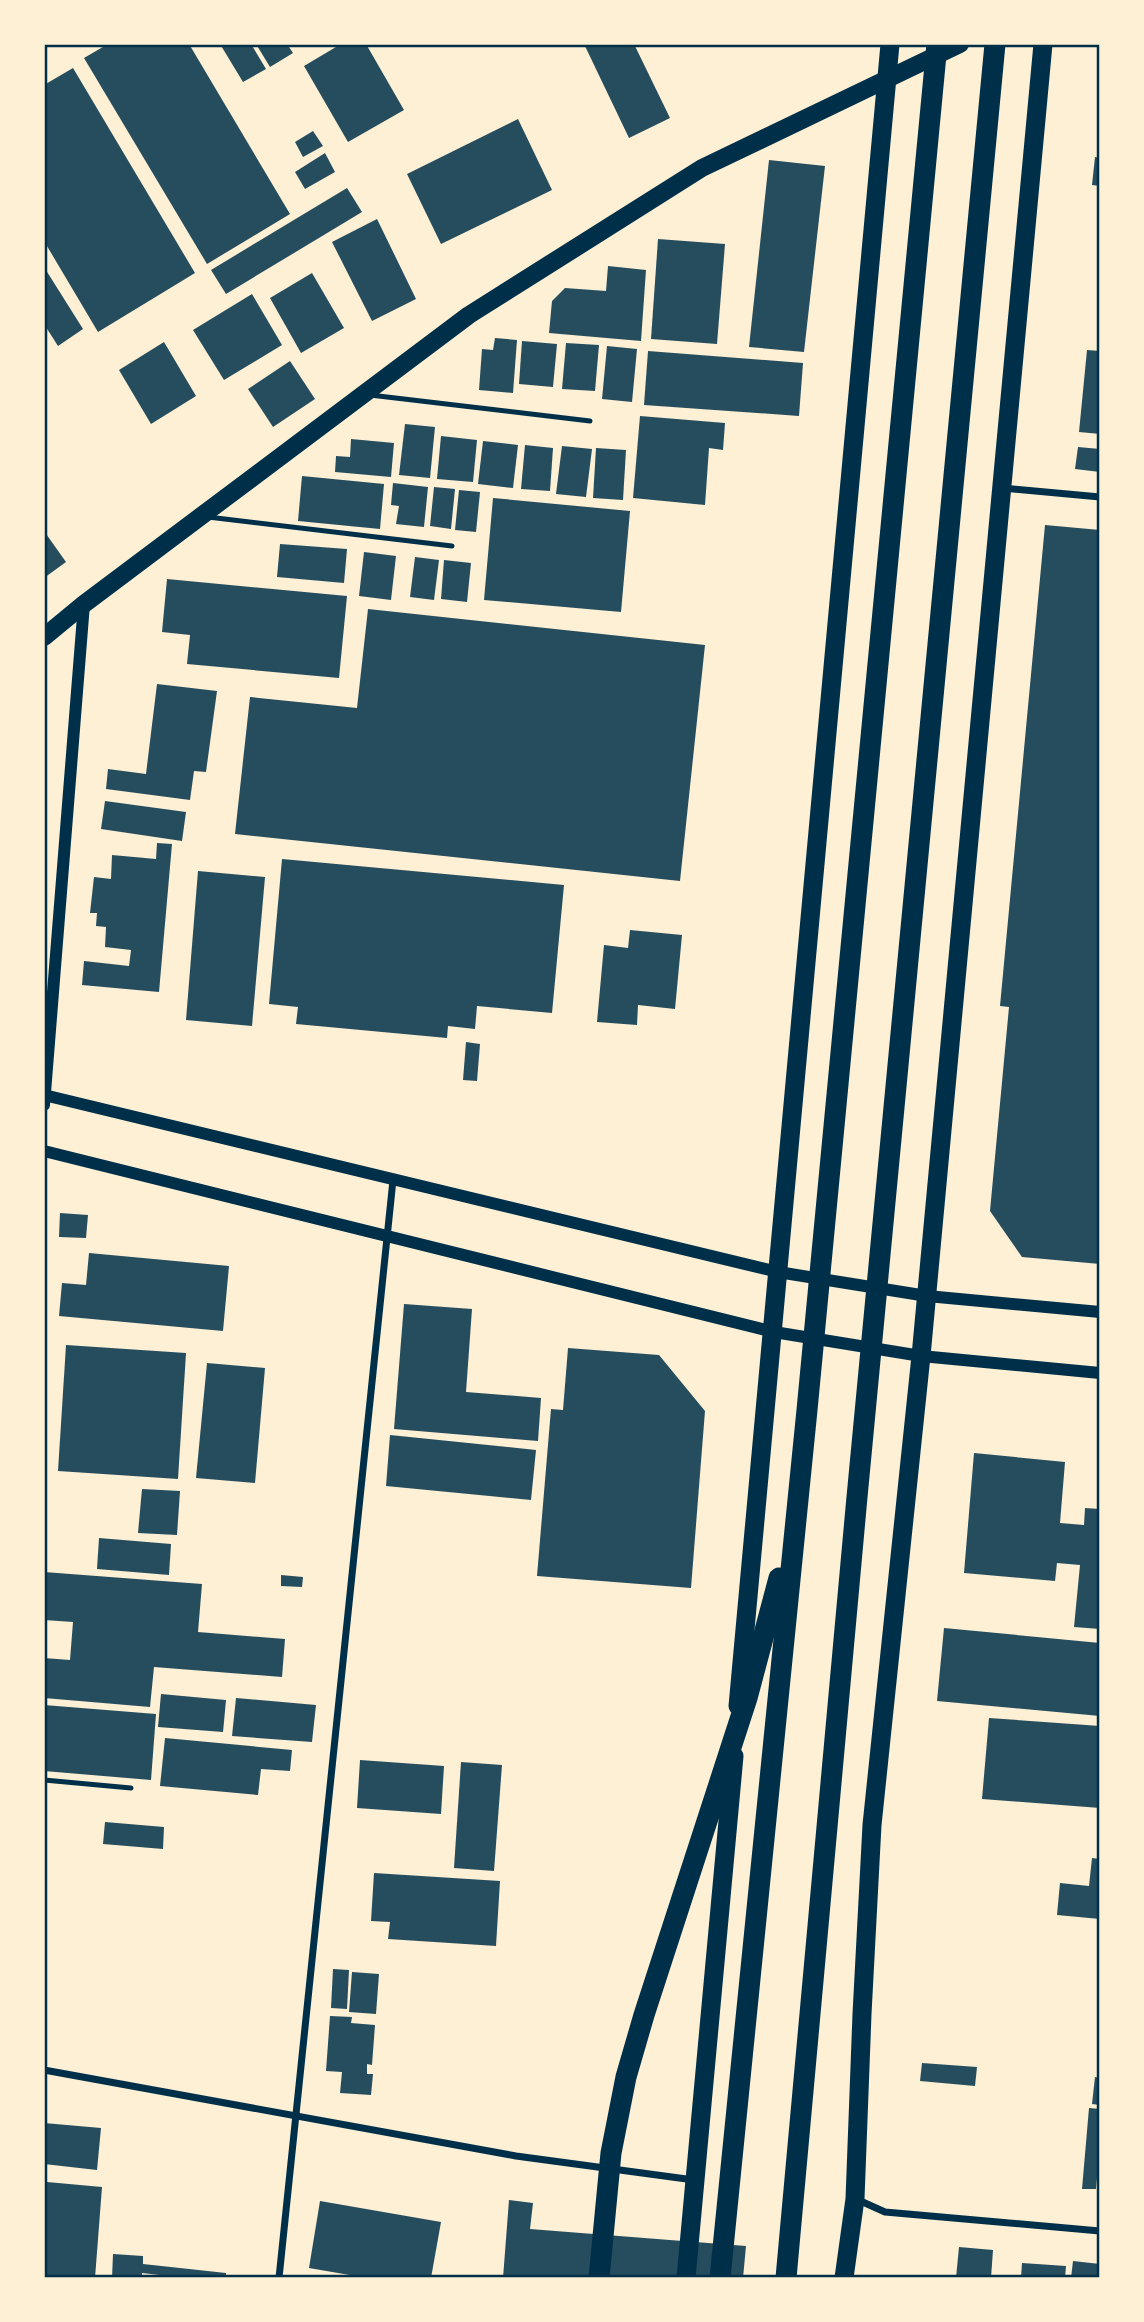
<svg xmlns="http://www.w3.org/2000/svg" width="1144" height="2322" viewBox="0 0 1144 2322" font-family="Barlow,sans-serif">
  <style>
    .building { fill: #264d5e }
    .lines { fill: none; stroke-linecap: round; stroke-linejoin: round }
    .service { stroke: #003049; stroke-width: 5 }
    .minor { stroke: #003049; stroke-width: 7 }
    .tertiary { stroke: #003049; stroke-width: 12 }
    .primary { stroke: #003049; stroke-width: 18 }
    .trunk { stroke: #003049; stroke-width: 19 }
    .motorway { stroke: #003049; stroke-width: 21 }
    .neatline { fill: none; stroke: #003049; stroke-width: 2.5 }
  </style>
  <rect width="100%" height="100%" fill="#fdf0d5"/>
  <g class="building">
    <path d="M108 44H189L290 214 207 264 84 58Z"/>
    <path d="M220 44H251L266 69 243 82Z"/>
    <path d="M256 44H287L293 53 270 67Z"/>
    <path d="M341 44H366L404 110 348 142 304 66Z"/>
    <path d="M584 44H634L670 118 629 138Z"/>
    <path d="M73 68 195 273 98 332 44 241V85Z"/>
    <path d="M518 119 552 190 441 244 407 174Z"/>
    <path d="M313 131 323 146 303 157 295 142Z"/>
    <path d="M325 153 335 172 305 189 295 172Z"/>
    <path d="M1095 157 1100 158V186L1092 185Z"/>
    <path d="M769 160 825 166 804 352 749 347Z"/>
    <path d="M347 188 362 212 226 294 211 270Z"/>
    <path d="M377 219 416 299 372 321 332 242Z"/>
    <path d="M658 239 725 244 717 344 651 339Z"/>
    <path d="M608 266 646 270 641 341 549 333 552 301 565 288 606 291Z"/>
    <path d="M44 267 83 329 58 346 44 324Z"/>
    <path d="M312 273 344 328 301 353 270 298Z"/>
    <path d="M252 294 282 345 224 380 193 330Z"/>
    <path d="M495 338 517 340 513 393 479 390 482 349 493 350Z"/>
    <path d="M522 341 557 344 553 387 519 384Z"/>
    <path d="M164 342 196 396 151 424 119 370Z"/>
    <path d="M566 343 599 345 595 391 562 389Z"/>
    <path d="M607 346 637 349 632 402 602 399Z"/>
    <path d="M1087 350 1100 351V434L1079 432Z"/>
    <path d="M648 351 803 363 799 416 644 405Z"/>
    <path d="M290 361 315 399 273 427 248 389Z"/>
    <path d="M640 416 725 423 723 450 709 448 705 505 633 498Z"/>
    <path d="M405 424 435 427 430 478 399 475Z"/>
    <path d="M441 436 477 440 473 482 437 479Z"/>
    <path d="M351 439 394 443 391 477 335 472 336 456 350 457Z"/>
    <path d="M483 441 518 445 513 488 478 484Z"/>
    <path d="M525 445 553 448 550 491 521 489Z"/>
    <path d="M562 446 592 449 586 497 556 494Z"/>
    <path d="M1078 447 1100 449V472L1075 469Z"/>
    <path d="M596 448 626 450 623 500 593 498Z"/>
    <path d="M302 476 384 484 380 529 298 521Z"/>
    <path d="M393 483 428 487 424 527 396 524 399 506 391 505Z"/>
    <path d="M434 487 455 489 451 529 430 526Z"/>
    <path d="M459 490 480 492 476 532 455 530Z"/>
    <path d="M493 498 630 511 621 612 484 600Z"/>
    <path d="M1045 525 1100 530V1264L1022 1257 990 1211 1009 1007 1000 1006Z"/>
    <path d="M44 531 66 562 44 578Z"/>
    <path d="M280 544 347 549 344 583 277 577Z"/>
    <path d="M364 552 396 556 391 600 359 596Z"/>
    <path d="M415 557 439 560 434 600 410 597Z"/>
    <path d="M444 560 471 563 467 602 441 599Z"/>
    <path d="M167 579 347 596 339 678 187 664 190 635 162 632Z"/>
    <path d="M368 609 705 645 680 881 235 834 250 697 357 708Z"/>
    <path d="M157 684 217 691 206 772 194 771 190 800 106 789 108 769 146 774Z"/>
    <path d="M105 801 186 812 182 841 101 829Z"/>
    <path d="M157 843 172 844 159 992 82 985 84 961 129 966 131 950 105 947 106 927 96 926 97 913H90L94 877 111 879 112 855 156 859Z"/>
    <path d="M282 859 564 885 552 1013 477 1006 475 1029 448 1026 447 1038 296 1024 298 1007 269 1004Z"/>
    <path d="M198 871 265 877 252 1026 186 1020Z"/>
    <path d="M630 930 682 935 675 1009 638 1005 637 1025 597 1022 604 945 628 948Z"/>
    <path d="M466 1042 480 1044 477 1081 463 1080Z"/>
    <path d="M60 1213 88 1215 86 1238 59 1237Z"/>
    <path d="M89 1253 229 1266 223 1331 59 1316 62 1283 86 1285Z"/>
    <path d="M404 1304 472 1309 466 1392 541 1398 538 1441 394 1429Z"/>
    <path d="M66 1345 186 1353 178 1479 58 1471Z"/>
    <path d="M568 1348 659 1355 705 1411 691 1588 537 1576 551 1409 563 1410Z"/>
    <path d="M207 1363 265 1368 255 1483 196 1478Z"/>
    <path d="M390 1435 536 1450 531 1500 386 1486Z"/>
    <path d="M974 1453 1065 1462 1060 1523 1084 1525 1085 1508 1100 1509V1629L1074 1627 1080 1565 1057 1563 1055 1581 964 1573Z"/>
    <path d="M142 1489 180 1491 177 1535 138 1533Z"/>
    <path d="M99 1538 171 1544 169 1575 97 1569Z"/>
    <path d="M44 1572 202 1584 198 1632 285 1639 282 1677 154 1667 150 1707 44 1698V1658L70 1660 73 1622 44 1620Z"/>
    <path d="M281 1575 303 1577 302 1587 281 1586Z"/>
    <path d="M944 1628 1100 1643V1716L937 1701Z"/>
    <path d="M161 1694 226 1700 223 1732 158 1727Z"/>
    <path d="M236 1698 316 1705 312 1742 232 1736Z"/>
    <path d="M44 1705 156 1714 151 1780 44 1771Z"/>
    <path d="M989 1718 1100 1726V1808L982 1799Z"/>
    <path d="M165 1738 292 1750 290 1771 261 1769 258 1795 160 1786Z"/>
    <path d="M360 1760 444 1766 441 1814 357 1808Z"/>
    <path d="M461 1762 502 1765 494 1871 454 1868Z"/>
    <path d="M105 1822 164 1827 163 1849 103 1844Z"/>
    <path d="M1092 1858 1100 1859V1919L1057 1915 1060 1883 1089 1886Z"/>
    <path d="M374 1873 500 1881 496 1946 388 1939 390 1922 371 1921Z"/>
    <path d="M333 1969 349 1970 347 2009 331 2008Z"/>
    <path d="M352 1972 379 1974 376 2014 349 2012Z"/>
    <path d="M330 2016 352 2017 351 2023 375 2025 372 2065 367 2064V2074H373L371 2095 340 2093 342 2072 326 2071Z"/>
    <path d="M922 2063 977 2067 975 2086 920 2081Z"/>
    <path d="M1095 2077 1100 2078V2105L1092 2104Z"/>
    <path d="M1089 2108 1100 2109V2143L1096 2189H1082Z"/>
    <path d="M44 2123 101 2128 97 2170 44 2164Z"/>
    <path d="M47 2182 102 2187 95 2278H44V2222Z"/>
    <path d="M509 2200 533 2203 530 2229 746 2246 743 2278H503Z"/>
    <path d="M320 2201 441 2222 431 2278H367L309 2268Z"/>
    <path d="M959 2247 993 2250 991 2278H956Z"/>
    <path d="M113 2254 143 2256V2264L226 2273V2278H185L142 2273V2278H112Z"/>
    <path d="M1073 2261 1100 2264V2278H1071Z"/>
    <path d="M1022 2263 1066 2266 1065 2278H1021Z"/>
  </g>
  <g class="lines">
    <g class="service">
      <path d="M370 395 590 421"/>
      <path d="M208 517 452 546"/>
      <path d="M44 1780 131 1788"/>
    </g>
    <g class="minor">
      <path d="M1003 488 1100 497"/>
      <path d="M44 2070 516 2156 694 2180"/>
      <path d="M856 2199 885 2212 1100 2231"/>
      <path d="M279 2278 393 1180"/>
    </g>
    <g class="tertiary">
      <path d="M44 1095 778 1272 927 1296 1100 1312"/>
      <path d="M44 1105 84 604"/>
      <path d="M44 1151 774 1332 921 1356 1100 1373"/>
    </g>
    <path class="primary" d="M44 637 84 604 469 315 702 168 960 44"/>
    <g class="trunk">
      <path d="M738 1706 890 44"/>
      <path d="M686 2278 734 1756"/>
      <path d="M844 2278 855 2199 862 2014 872 1825 921 1356 1043 44"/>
    </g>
    <g class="motorway">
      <path d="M599 2278 611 2153 626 2077 644 2015 747 1698 779 1578"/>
      <path d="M720 2278 807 1410 937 44"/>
      <path d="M786 2278 857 1497 995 44"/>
    </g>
  </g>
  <rect width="1144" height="2322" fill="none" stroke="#fdf0d5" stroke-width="91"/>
  <rect x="46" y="46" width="1052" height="2230" class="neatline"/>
</svg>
